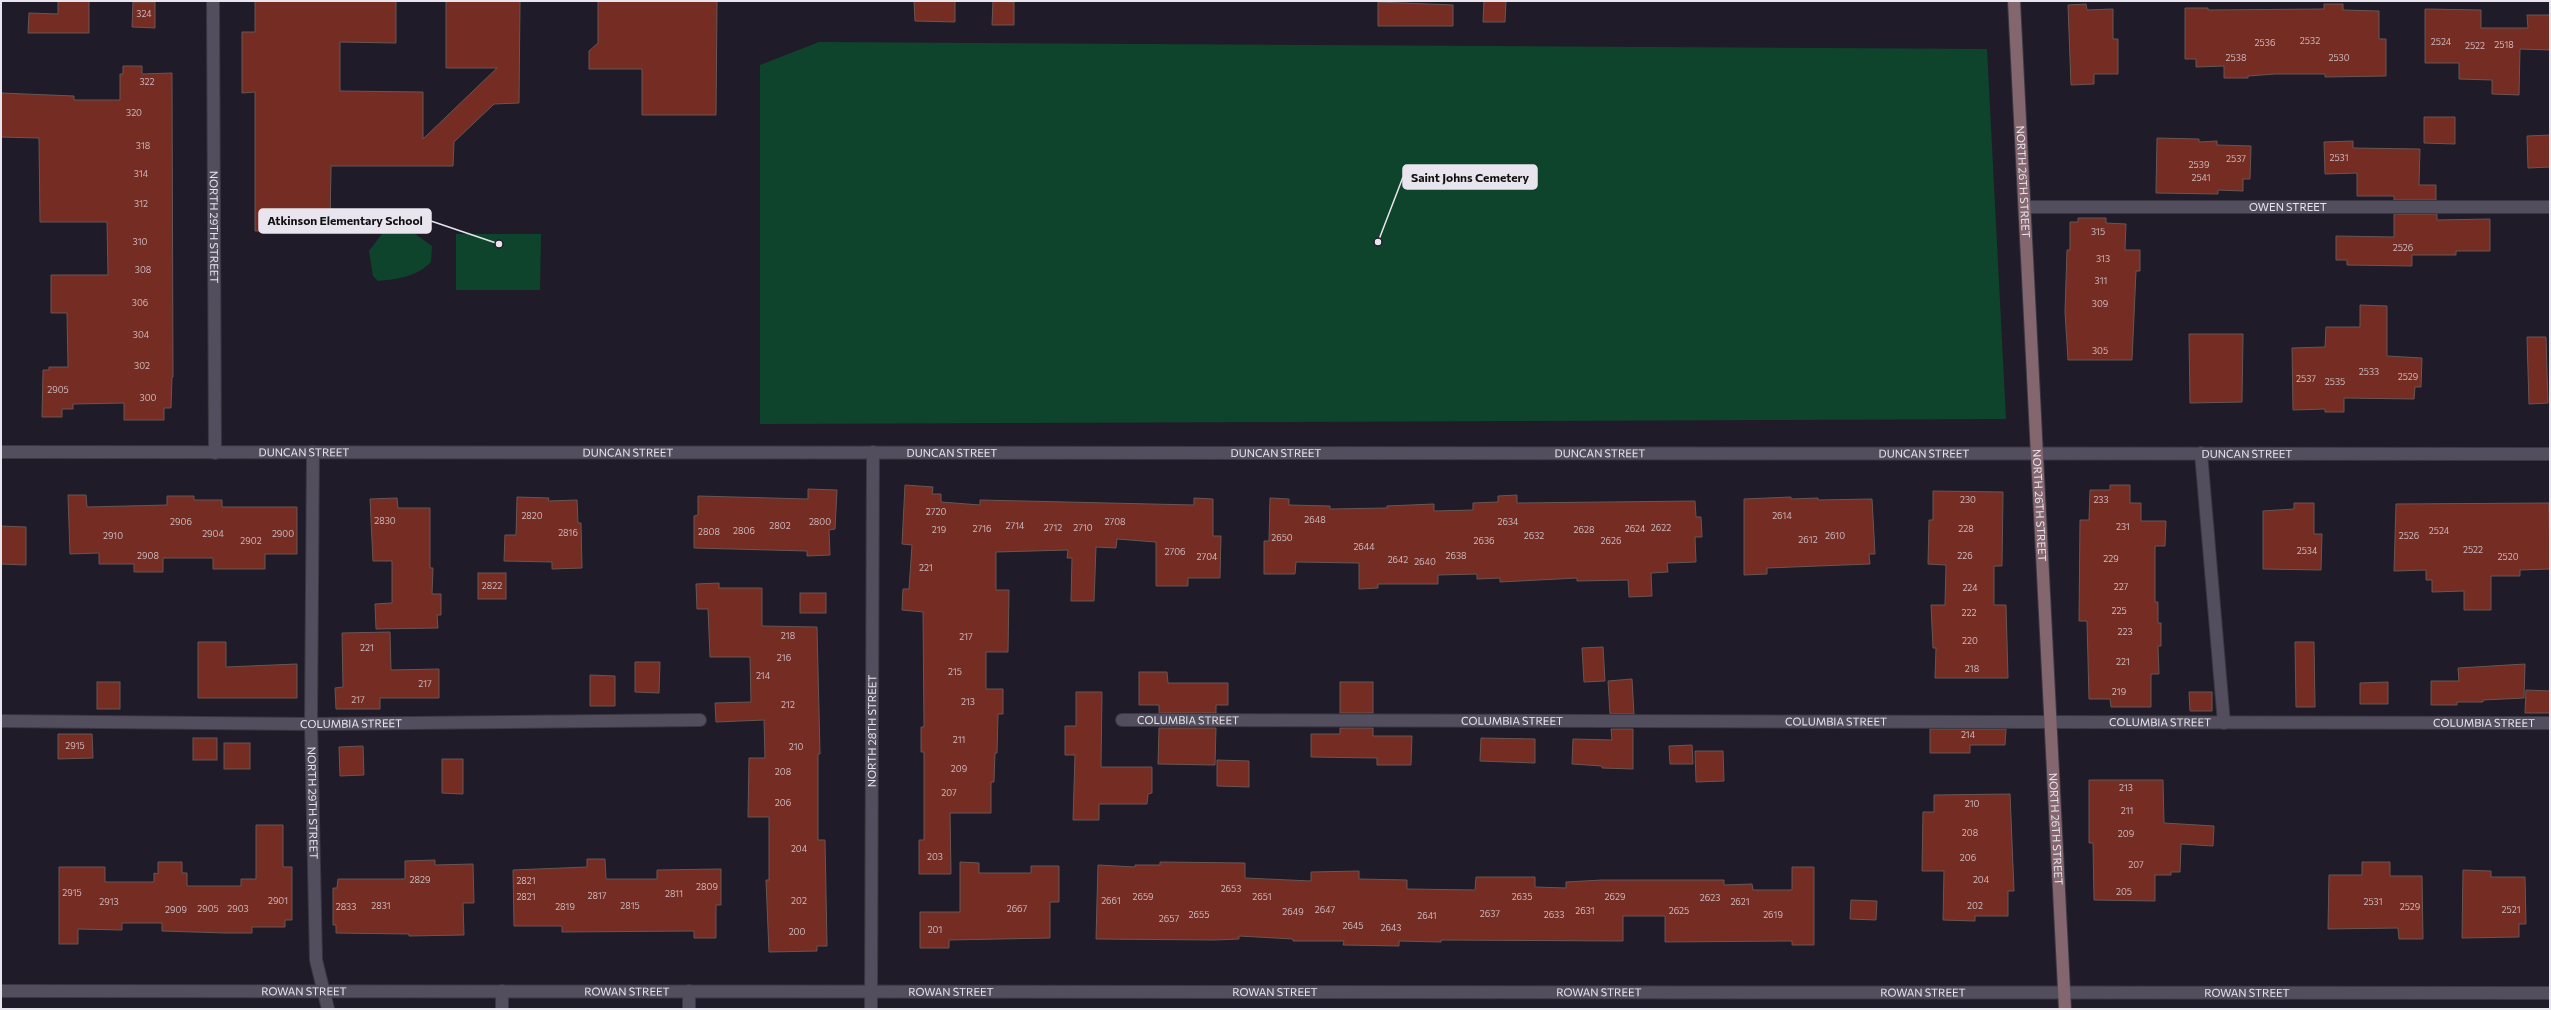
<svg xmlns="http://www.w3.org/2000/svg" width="2551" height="1010" viewBox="0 0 2551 1010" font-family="Commissioner,sans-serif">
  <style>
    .green { fill: #0f442c }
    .building { fill: #742c23; stroke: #685653 }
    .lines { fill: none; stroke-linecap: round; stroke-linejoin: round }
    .street-casing { stroke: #3b3742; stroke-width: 14 }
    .secondary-casing { stroke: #3b3742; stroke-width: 14 }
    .street { stroke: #534e5d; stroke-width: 12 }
    .secondary { stroke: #84666e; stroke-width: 12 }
    .labels { text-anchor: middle; stroke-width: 3; stroke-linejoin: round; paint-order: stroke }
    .number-label { font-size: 9px; fill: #cbb7bb }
    .street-label { font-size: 11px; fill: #e8e5ee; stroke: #201b28 }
    .leader { fill: none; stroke: #e8e5ee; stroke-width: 1.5 }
    .callout-dot { fill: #e8e5ee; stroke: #201b28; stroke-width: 1.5 }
    .callout { fill: #e8e5ee; stroke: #e8e5ee; stroke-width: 1.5 }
    .callout-label { font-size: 12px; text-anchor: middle; font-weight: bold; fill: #111 }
  </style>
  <rect width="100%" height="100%" fill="#201b28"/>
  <g class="green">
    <path d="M819 42 1987 49 2006 419 760 424V65Z"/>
    <path d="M382 234H415L432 246 431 262C416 277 398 279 378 281L373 276 369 251Z"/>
    <path d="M456 234H541L540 290H456Z"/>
  </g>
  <g class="building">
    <path d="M58 1H89V33H28L29 13 58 14Z"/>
    <path d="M255 1H396V43L340 42V91L423 92V139L497 68H446V1H520L519 103 494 104 454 142 453 166H331L330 227 302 228 300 231H255V92L242 93V32H255Z"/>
    <path d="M598 1H717L716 115H642V69H589V51L598 43Z"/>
    <path d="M914 1H955V22L915 21Z"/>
    <path d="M993 1 1014 2V25H992Z"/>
    <path d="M1484 1H1506L1505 22H1483Z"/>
    <path d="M133 2H155V28L132 27Z"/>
    <path d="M1378 2 1453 5V26H1378Z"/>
    <path d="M2086 4 2087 10 2113 9V39H2118V74H2094V84L2071 85 2068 5Z"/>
    <path d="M2324 4H2343V10L2379 11V39H2386V76L2325 77V74H2275L2248 76V78H2224V66L2196 67V59H2185V8H2208V10L2324 9Z"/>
    <path d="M2425 9 2481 10V28H2528L2527 15H2550V50L2520 49 2519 95 2492 94V80L2459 79V63H2425Z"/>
    <path d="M123 66H142V74L172 73 173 377H172L171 408H164V420H124V403L73 404V409H62V417H42L43 370H49V367H68L67 313H51V275H108L107 222H40L39 138 1 137V93L74 96V100H120V74H123Z"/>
    <path d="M2424 117H2455V144L2424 143Z"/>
    <path d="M2550 135V167L2528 168 2527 136Z"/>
    <path d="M2157 138 2199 139V142L2217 141V145L2251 146 2250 179H2243V191L2218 190V194L2156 193Z"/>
    <path d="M2353 141V148L2420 149 2419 185H2436V200H2394V196H2357V173L2325 174 2324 142Z"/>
    <path d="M2394 214H2437V220L2490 219V251H2456V255H2412V266L2347 265V260H2336V236L2394 237Z"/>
    <path d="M2078 218H2106V223L2126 224 2125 250H2140V271H2136L2132 360H2068L2065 312 2067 250H2070V222H2078Z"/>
    <path d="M2360 305 2387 306V356L2422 358 2421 387H2415L2414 399 2344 398V412H2325V409L2293 410 2292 348 2325 347 2326 327H2360Z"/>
    <path d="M2189 334H2243L2242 402 2190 403Z"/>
    <path d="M2527 337H2546L2548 403 2529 404Z"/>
    <path d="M905 485 933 487 932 494H941V502L980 505V500L1194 505V498L1213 499V536H1221L1220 578H1188V586H1156V542L1117 539 1116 548 1096 547 1094 601H1071L1072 558H1067L1068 550 996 552V590H1009L1008 652H986V689H1003V714H998L997 753H995L994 782H991V813H950L951 874H919V840H924V752H921V727H924L923 612 902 610 903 589H909L912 545 902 544Z"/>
    <path d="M2110 485H2130V503H2141V521H2166L2165 546H2155V602H2158V623H2161V646H2158L2159 674H2151V707H2111L2110 699H2089L2087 621H2079L2080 520H2089L2090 490H2110Z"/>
    <path d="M808 489 837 490 835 529 829 530 830 555 807 556V551L694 548V516L698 515V496L808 499Z"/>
    <path d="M1933 491 2003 492 2002 566H1994V605H2006L2008 678H1935L1936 648H1933L1931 605H1945L1946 565 1928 564 1929 520H1933Z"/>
    <path d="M68 495H86L87 507 167 505V496H194V500H222V507H297V554H265V569H213V558H163V572H134V564H99V553L70 554Z"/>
    <path d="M1517 495V503L1695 501 1696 517H1701L1702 537H1695L1696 562 1667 563 1668 572 1651 573 1652 596 1629 597 1628 580 1577 581V578L1500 582V578L1477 579V574L1438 575V584H1378V588L1359 589V563L1296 562 1295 574H1264V541H1269L1270 498 1289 499V505L1330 506V509L1387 508V506L1434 504V511L1473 510V503L1498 502V496Z"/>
    <path d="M517 497 549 498 548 501 577 500 578 523H581L582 568 552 569V562L504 561 505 535H516Z"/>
    <path d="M1791 497V499L1818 498V500L1872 499 1875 554H1869L1870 564 1767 568V574L1744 575V499Z"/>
    <path d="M397 498 398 508H430V568H433L432 594H441V615H437L438 628 376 629 375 604 392 603V561H373L370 499Z"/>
    <path d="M2294 503H2314V534H2322L2321 570 2263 569V511L2294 509Z"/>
    <path d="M2549 503 2550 569 2520 570V576H2491V610H2464V591L2432 592V580H2426V570L2394 571 2396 504Z"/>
    <path d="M1 526 26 527V565L1 564Z"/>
    <rect x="478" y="573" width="28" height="26"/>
    <path d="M719 583V588H762V626L817 627 820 754H818V840H825L827 946H817V951L769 952 766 880H769V817H748L749 758H765L764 720 716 722 715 703 751 702 750 657H710L708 609H697L696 584Z"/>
    <rect x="800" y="593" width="26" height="20"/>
    <path d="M390 632 391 670 439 669V698H380V709H336L335 688 343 687 342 633Z"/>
    <path d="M198 642H226V667L297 664V698H198Z"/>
    <path d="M2295 642H2314L2315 707H2296Z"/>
    <path d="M1603 647 1605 681 1584 682 1582 648Z"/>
    <path d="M635 662H660L659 693 635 692Z"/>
    <path d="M2525 664 2524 698 2483 700V702H2457V705H2431V681H2459L2458 668Z"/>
    <path d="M1139 672H1167L1168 683H1228V705H1216V713H1159V705H1139Z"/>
    <path d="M590 675 615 676V706H590Z"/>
    <path d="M1632 679 1634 714H1610L1608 681Z"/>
    <rect x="97" y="682" width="23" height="27"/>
    <rect x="1340" y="682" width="33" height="31"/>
    <path d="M2388 682V704H2360V683Z"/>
    <path d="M2526 690 2550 691V713H2525Z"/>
    <path d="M1076 692H1102L1101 767H1152V793L1148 794 1147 804H1099V820H1073L1075 755H1065V726H1076Z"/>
    <path d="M2189 692H2212V711H2190Z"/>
    <path d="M1159 728H1216L1215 765 1158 764Z"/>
    <path d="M1340 728H1373V736H1412L1411 765H1377V758L1311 757V734H1340Z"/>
    <path d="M1611 729H1633V769L1602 768V766L1572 764 1573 739 1612 740Z"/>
    <path d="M1930 729H2006L2005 745H1970V753H1930Z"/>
    <path d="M58 734H92L93 758 58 759Z"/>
    <rect x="193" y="738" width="24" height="22"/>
    <path d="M1481 738 1535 739V763L1480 761Z"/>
    <rect x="224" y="743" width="26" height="26"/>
    <path d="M1692 745 1693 764H1670L1669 746Z"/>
    <path d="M363 746 364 775 340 776 339 747Z"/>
    <path d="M1695 751H1723L1724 781 1696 782Z"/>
    <path d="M442 759H463V794L442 793Z"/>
    <path d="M1217 760 1249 761V787L1217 786Z"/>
    <path d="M2089 780H2163L2164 823 2214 826 2213 846 2181 844 2180 872H2171V875H2155V901L2094 900 2093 843H2089Z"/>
    <path d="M2010 794 2014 891H2008V916H1975V921L1943 920 1944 871H1922L1923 812H1934V795Z"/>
    <path d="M256 825H283V867H292V920H285V927H252V933H225L162 931V923H122V930L78 929V944H59V867H105V882H154V873L158 874V862H182V873H187V886H241V879H256Z"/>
    <path d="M587 859H605L606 879H657V870L721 869V905H716V938H694V931L562 932V926H514L513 870 587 867Z"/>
    <path d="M435 860V865L473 864 474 903H463L464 935 409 936V934L336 933V925H333V888H337L338 879H405V861Z"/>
    <path d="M960 862 979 863V873H1031V866H1059V902H1050V938L949 940V948H920V912H960Z"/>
    <path d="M1160 862 1245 863V878L1311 881V872L1359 871V879L1407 880V889L1475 890 1476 877H1535V887L1566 888V882L1602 880H1724V885L1752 884 1753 890H1792V867H1814V945H1792V941L1665 942V916H1623V941L1441 940V942L1399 941V946L1343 945 1344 941H1293V939L1239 936V939L1214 940 1096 939 1098 865 1135 867V865H1160Z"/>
    <path d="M2362 862H2390V876H2422L2423 939H2399L2398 928 2328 929 2329 875H2362Z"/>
    <path d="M2463 870 2491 871V877H2525L2526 924H2519V937L2462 938Z"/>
    <path d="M1851 900 1877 901 1876 920 1850 919Z"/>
  </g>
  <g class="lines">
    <g class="street-casing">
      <g id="street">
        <path id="s1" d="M213 1 215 453"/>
        <path id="s2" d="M2025 207H2550"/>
        <path id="s3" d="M1 452 2550 454"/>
        <path id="s4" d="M313 452 311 724 316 960 328 1009"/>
        <path d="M2201 453 2224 723"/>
        <path id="s5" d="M1122 720 2550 723"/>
        <path id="s6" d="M1 721 311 724 700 720"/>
        <path id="s7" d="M1 991 2550 993"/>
        <path d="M502 1009V991"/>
        <path d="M689 1009V991"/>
        <path id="s8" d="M871 1009 873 452"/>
      </g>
    </g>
    <g class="secondary-casing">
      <g id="secondary">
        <path id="s9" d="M2014 1 2065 1009"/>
      </g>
    </g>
    <use href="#street" class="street"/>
    <use href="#secondary" class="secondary"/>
  </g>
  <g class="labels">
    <g class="number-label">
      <text x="144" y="17">324</text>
      <text x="2310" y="44">2532</text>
      <text x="2441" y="45">2524</text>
      <text x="2265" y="46">2536</text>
      <text x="2504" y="48">2518</text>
      <text x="2475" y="49">2522</text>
      <text x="2236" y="61">2538</text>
      <text x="2339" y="61">2530</text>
      <text x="147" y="85">322</text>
      <text x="134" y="116">320</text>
      <text x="143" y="149">318</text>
      <text x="2339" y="161">2531</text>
      <text x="2236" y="162">2537</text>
      <text x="2199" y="168">2539</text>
      <text x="141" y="177">314</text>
      <text x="2201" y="181">2541</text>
      <text x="141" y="207">312</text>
      <text x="2098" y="235">315</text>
      <text x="140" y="245">310</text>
      <text x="2403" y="251">2526</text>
      <text x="2103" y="262">313</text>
      <text x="143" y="273">308</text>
      <text x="2101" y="284">311</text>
      <text x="140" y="306">306</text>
      <text x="2100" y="307">309</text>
      <text x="141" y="338">304</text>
      <text x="2100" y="354">305</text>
      <text x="142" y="369">302</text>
      <text x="2369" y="375">2533</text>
      <text x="2408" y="380">2529</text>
      <text x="2306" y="382">2537</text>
      <text x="2335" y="385">2535</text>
      <text x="58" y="393">2905</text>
      <text x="148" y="401">300</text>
      <text x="1968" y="503">230</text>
      <text x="2101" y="503">233</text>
      <text x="936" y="515">2720</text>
      <text x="532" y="519">2820</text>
      <text x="1782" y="519">2614</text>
      <text x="1315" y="523">2648</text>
      <text x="385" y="524">2830</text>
      <text x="181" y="525">2906</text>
      <text x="820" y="525">2800</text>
      <text x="1115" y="525">2708</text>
      <text x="1508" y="525">2634</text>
      <text x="780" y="529">2802</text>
      <text x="1015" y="529">2714</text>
      <text x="2123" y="530">231</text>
      <text x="1053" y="531">2712</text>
      <text x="1083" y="531">2710</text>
      <text x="1661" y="531">2622</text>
      <text x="982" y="532">2716</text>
      <text x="1635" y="532">2624</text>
      <text x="1966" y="532">228</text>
      <text x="939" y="533">219</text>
      <text x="1584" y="533">2628</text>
      <text x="744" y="534">2806</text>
      <text x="2439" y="534">2524</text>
      <text x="709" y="535">2808</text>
      <text x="568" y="536">2816</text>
      <text x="213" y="537">2904</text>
      <text x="283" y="537">2900</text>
      <text x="113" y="539">2910</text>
      <text x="1534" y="539">2632</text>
      <text x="1835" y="539">2610</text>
      <text x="2409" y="539">2526</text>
      <text x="1282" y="541">2650</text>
      <text x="1808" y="543">2612</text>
      <text x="251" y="544">2902</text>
      <text x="1484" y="544">2636</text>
      <text x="1611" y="544">2626</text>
      <text x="1364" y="550">2644</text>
      <text x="2473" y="553">2522</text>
      <text x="2307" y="554">2534</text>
      <text x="1175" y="555">2706</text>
      <text x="148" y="559">2908</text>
      <text x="1456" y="559">2638</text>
      <text x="1965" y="559">226</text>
      <text x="1207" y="560">2704</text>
      <text x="2508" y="560">2520</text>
      <text x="2111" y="562">229</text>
      <text x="1398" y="563">2642</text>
      <text x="1425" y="565">2640</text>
      <text x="926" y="571">221</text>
      <text x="492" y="589">2822</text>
      <text x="2121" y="590">227</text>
      <text x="1970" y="591">224</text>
      <text x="2119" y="614">225</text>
      <text x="1969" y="616">222</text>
      <text x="2125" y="635">223</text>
      <text x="788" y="639">218</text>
      <text x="966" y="640">217</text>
      <text x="1970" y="644">220</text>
      <text x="367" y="651">221</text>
      <text x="784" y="661">216</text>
      <text x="2123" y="665">221</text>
      <text x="1972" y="672">218</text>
      <text x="955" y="675">215</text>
      <text x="763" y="679">214</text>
      <text x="425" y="687">217</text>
      <text x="2119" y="695">219</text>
      <text x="358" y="703">217</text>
      <text x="968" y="705">213</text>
      <text x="788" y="708">212</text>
      <text x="1968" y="738">214</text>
      <text x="959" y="743">211</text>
      <text x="75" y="749">2915</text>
      <text x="796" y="750">210</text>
      <text x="959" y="772">209</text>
      <text x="783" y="775">208</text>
      <text x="2126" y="791">213</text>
      <text x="949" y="796">207</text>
      <text x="783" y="806">206</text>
      <text x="1972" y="807">210</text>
      <text x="2127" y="814">211</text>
      <text x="1970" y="836">208</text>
      <text x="2126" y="837">209</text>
      <text x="799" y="852">204</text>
      <text x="935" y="860">203</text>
      <text x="1968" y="861">206</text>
      <text x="2136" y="868">207</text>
      <text x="420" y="883">2829</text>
      <text x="1981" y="883">204</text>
      <text x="526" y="884">2821</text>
      <text x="707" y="890">2809</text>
      <text x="1231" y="892">2653</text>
      <text x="2124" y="895">205</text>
      <text x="72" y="896">2915</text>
      <text x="674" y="897">2811</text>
      <text x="597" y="899">2817</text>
      <text x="526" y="900">2821</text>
      <text x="1143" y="900">2659</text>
      <text x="1262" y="900">2651</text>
      <text x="1522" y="900">2635</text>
      <text x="1615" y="900">2629</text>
      <text x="1710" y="901">2623</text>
      <text x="278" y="904">2901</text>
      <text x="799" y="904">202</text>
      <text x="1111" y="904">2661</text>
      <text x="109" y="905">2913</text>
      <text x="1740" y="905">2621</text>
      <text x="2373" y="905">2531</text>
      <text x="381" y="909">2831</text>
      <text x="630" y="909">2815</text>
      <text x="1975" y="909">202</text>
      <text x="346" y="910">2833</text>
      <text x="565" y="910">2819</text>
      <text x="2410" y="910">2529</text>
      <text x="208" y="912">2905</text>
      <text x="238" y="912">2903</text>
      <text x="1017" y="912">2667</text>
      <text x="176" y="913">2909</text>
      <text x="1325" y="913">2647</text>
      <text x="2511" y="913">2521</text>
      <text x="1585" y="914">2631</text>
      <text x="1679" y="914">2625</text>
      <text x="1293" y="915">2649</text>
      <text x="1490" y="917">2637</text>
      <text x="1199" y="918">2655</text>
      <text x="1554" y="918">2633</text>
      <text x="1773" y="918">2619</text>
      <text x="1427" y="919">2641</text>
      <text x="1169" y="922">2657</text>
      <text x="1353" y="929">2645</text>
      <text x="1391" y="931">2643</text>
      <text x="935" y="933">201</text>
      <text x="797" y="935">200</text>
    </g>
    <g class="street-label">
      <text dy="4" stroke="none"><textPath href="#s9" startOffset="181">NORTH 26TH STREET</textPath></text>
      <text dy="4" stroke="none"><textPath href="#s2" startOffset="263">OWEN STREET</textPath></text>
      <text dy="4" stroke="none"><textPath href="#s1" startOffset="226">NORTH 29TH STREET</textPath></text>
      <text dy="4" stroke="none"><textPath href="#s3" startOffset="303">DUNCAN STREET</textPath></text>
      <text dy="4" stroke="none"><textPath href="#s3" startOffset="627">DUNCAN STREET</textPath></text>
      <text dy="4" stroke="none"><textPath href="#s3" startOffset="951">DUNCAN STREET</textPath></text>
      <text dy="4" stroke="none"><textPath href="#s3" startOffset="1275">DUNCAN STREET</textPath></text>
      <text dy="4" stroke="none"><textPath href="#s3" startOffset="1599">DUNCAN STREET</textPath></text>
      <text dy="4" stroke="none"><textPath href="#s3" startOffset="1923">DUNCAN STREET</textPath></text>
      <text dy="4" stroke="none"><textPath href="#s3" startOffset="2246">DUNCAN STREET</textPath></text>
      <text dy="4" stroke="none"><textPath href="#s9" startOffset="505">NORTH 26TH STREET</textPath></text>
      <text dy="4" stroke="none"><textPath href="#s5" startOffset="66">COLUMBIA STREET</textPath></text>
      <text dy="4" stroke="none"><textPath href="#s5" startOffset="390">COLUMBIA STREET</textPath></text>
      <text dy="4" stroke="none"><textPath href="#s5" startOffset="714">COLUMBIA STREET</textPath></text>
      <text dy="4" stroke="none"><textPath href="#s6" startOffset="350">COLUMBIA STREET</textPath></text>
      <text dy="4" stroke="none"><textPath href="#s5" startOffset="1038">COLUMBIA STREET</textPath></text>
      <text dy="4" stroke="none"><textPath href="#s5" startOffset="1362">COLUMBIA STREET</textPath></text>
      <text dy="4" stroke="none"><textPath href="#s8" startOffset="278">NORTH 28TH STREET</textPath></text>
      <text dy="4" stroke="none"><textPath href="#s4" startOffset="351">NORTH 29TH STREET</textPath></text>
      <text dy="4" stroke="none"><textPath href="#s9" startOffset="829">NORTH 26TH STREET</textPath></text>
      <text dy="4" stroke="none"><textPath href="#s7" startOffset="626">ROWAN STREET</textPath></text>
      <text dy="4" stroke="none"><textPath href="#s7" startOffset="950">ROWAN STREET</textPath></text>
      <text dy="4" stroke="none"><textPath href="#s7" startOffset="1274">ROWAN STREET</textPath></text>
      <text dy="4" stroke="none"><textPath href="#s7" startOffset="303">ROWAN STREET</textPath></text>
      <text dy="4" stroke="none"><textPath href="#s7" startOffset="1598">ROWAN STREET</textPath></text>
      <text dy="4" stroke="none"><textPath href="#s7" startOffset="1922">ROWAN STREET</textPath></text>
      <text dy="4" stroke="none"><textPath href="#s7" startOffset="2246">ROWAN STREET</textPath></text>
    </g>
  </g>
  <path class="leader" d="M1378 242L1403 177M499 244L431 221"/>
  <g class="callout-dot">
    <circle cx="1378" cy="242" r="4"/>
    <circle cx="499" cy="244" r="4"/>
  </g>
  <g class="callout">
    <rect x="1403" y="165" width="134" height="24" rx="4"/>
    <rect x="259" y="209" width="172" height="24" rx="4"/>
  </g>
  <g class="callout-label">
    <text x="1470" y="182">Saint Johns Cemetery</text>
    <text x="345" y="225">Atkinson Elementary School</text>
  </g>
  <rect width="2551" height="1010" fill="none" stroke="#e8e5ee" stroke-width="4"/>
</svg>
